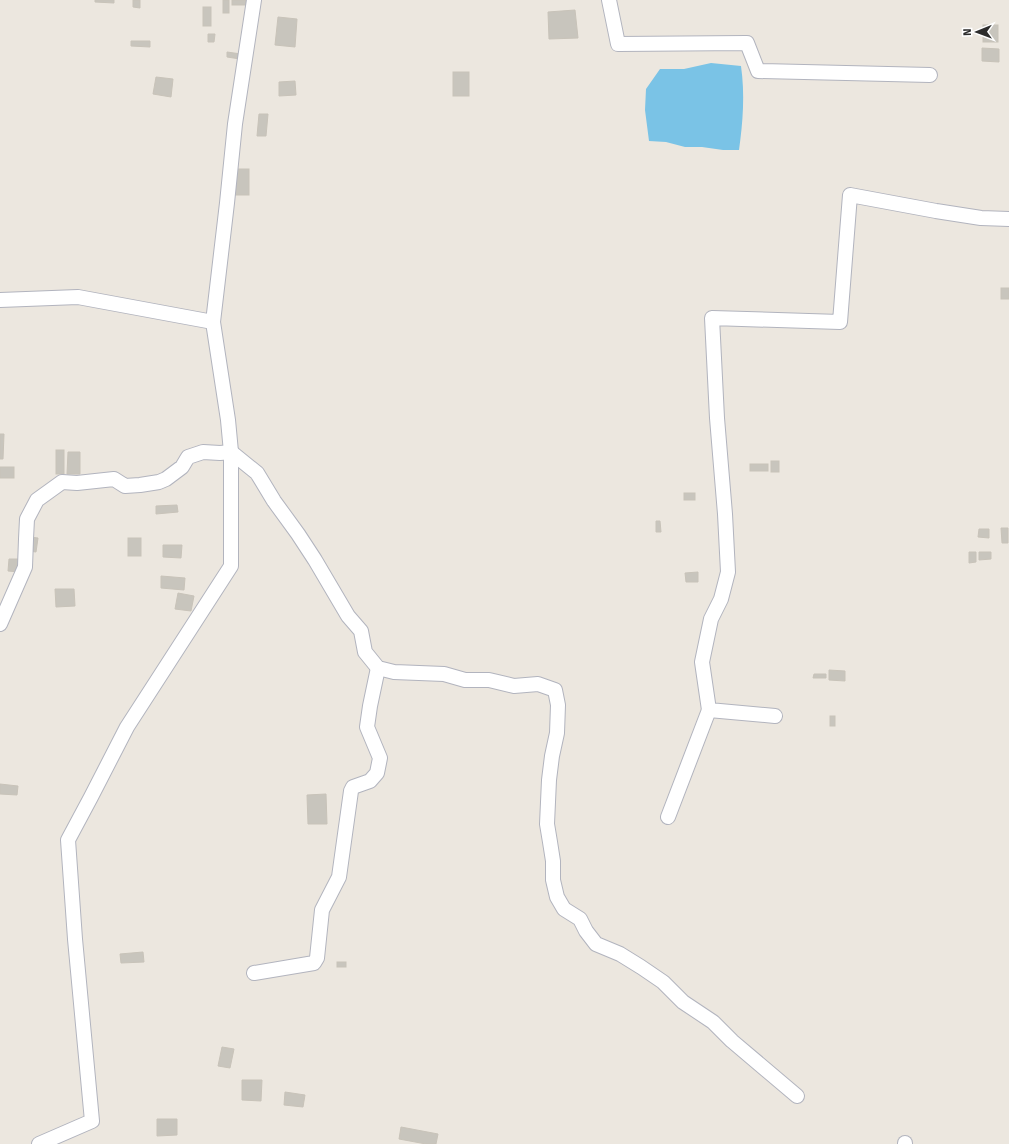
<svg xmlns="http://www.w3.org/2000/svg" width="1009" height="1144" viewBox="0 0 1009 1144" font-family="'Fira Sans',sans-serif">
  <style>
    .water { fill: #7ac3e6 }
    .building { fill: #c8c5bd; stroke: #c8c3b9 }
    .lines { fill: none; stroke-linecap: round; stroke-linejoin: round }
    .minor-casing { stroke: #b2b4be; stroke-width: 16 }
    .minor { stroke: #fff; stroke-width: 14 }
  </style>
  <rect width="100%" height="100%" fill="#ece7df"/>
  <path class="water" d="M711 63 741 66C745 94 743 122 739 150H723L702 147H685L666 142 649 141 645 110 646 89 660 69H684Z"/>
  <g class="building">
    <path d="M95 0H114V3L95 2Z"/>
    <path d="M133 0H140V8L133 7Z"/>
    <rect x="223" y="0" width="6" height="13"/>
    <rect x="232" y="0" width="17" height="5"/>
    <rect x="203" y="7" width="8" height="19"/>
    <path d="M575 10 578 38 549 39 548 12Z"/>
    <path d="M278 17 297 19 295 47 275 45Z"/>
    <rect x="983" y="25" width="15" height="17"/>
    <path d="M208 34H215L214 42H208Z"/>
    <path d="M131 41H150V47L131 46Z"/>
    <path d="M982 48 999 49V62L982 61Z"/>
    <path d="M227 52 241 54 240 59 227 57Z"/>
    <rect x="453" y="72" width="16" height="24"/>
    <path d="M156 77 173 79 171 97 153 94Z"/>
    <path d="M295 81 296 95 279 96V82Z"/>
    <path d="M259 114H268L266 136H257Z"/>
    <rect x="234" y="169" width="15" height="26"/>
    <rect x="1001" y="288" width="8" height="11"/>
    <path d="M0 434H4L3 459H0Z"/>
    <rect x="56" y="450" width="8" height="24"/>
    <path d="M68 452H80V474H67Z"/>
    <rect x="771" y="461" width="8" height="11"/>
    <rect x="750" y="464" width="18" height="7"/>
    <rect x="0" y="467" width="14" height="11"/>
    <rect x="684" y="493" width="11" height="7"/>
    <path d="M177 505 178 512 156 514V506Z"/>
    <path d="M656 521H660L661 532H656Z"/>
    <path d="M1001 528H1008V543H1002Z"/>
    <path d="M979 529H989V538L978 537Z"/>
    <path d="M30 537 38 538 36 552 29 551Z"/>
    <rect x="128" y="538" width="13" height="18"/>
    <path d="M163 545H182L181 558 163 557Z"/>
    <path d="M969 552H976V562L969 563Z"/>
    <path d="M979 552H991V559L979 560Z"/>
    <path d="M9 559H20L19 572 8 571Z"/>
    <path d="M698 572V582H686L685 573Z"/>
    <path d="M161 576 185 578 184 590 161 588Z"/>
    <path d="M55 589H74L75 606 56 607Z"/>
    <path d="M178 593 194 596 191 611 175 609Z"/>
    <path d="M829 670 845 671V681L829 680Z"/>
    <path d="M814 674H826V678H813Z"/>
    <rect x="830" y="716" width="5" height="10"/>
    <path d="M0 784 18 786 17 795 0 794Z"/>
    <path d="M326 794 327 824H308L307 795Z"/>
    <path d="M143 952 144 962 121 963 120 954Z"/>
    <rect x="337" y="962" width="9" height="5"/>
    <path d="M222 1047 234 1049 230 1068 218 1066Z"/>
    <path d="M242 1080H262L261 1101 242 1100Z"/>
    <path d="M285 1092 305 1095 303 1107 284 1105Z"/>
    <path d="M157 1119H177V1135L157 1136Z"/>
    <path d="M401 1127 438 1134 436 1144H426L399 1139Z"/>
  </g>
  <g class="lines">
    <g class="minor-casing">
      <g id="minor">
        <path d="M609 0 618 44 747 43 758 71 930 75"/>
        <path d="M0 300 78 297 213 322"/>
        <path d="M0 624 25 567 26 539 27 519 37 500 62 482 77 483 114 479 125 486 140 485 159 482 166 479 182 467 188 457 203 452 220 453 231 452 257 473 274 501 298 534 315 560 348 616 361 631 365 652 378 668 394 672 444 674 465 680H489L514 686 538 684 555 690 558 705 557 733 552 756 549 780 547 824 550 842 553 861V880L557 897 564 909 580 919 586 931 596 944 620 954 641 967 663 982 683 1002 713 1022 732 1041 797 1096"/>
        <path d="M775 716 709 710 702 662 711 619 721 599 728 572 725 514 717 418 712 318 840 322 850 195 936 211 981 218 1009 219"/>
        <path d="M668 817 709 710"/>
        <path d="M254 973 314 963 317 958 322 910 339 877 351 791 353 787 370 781 377 773 380 758 367 727 370 706 378 668"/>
        <path d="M905 1143V1144"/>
        <path d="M39 1144 92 1121 75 939 68 840 91 797 127 727 231 566V452L228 420 213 322 227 203 235 124 254 0"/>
      </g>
    </g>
    <use href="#minor" class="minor"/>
  </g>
  <g transform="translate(977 32) rotate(269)" stroke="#ffffff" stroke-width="3" paint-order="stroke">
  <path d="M0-3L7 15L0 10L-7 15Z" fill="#2c2c2c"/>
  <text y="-6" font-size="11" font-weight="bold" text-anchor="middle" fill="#2c2c2c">N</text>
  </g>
</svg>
